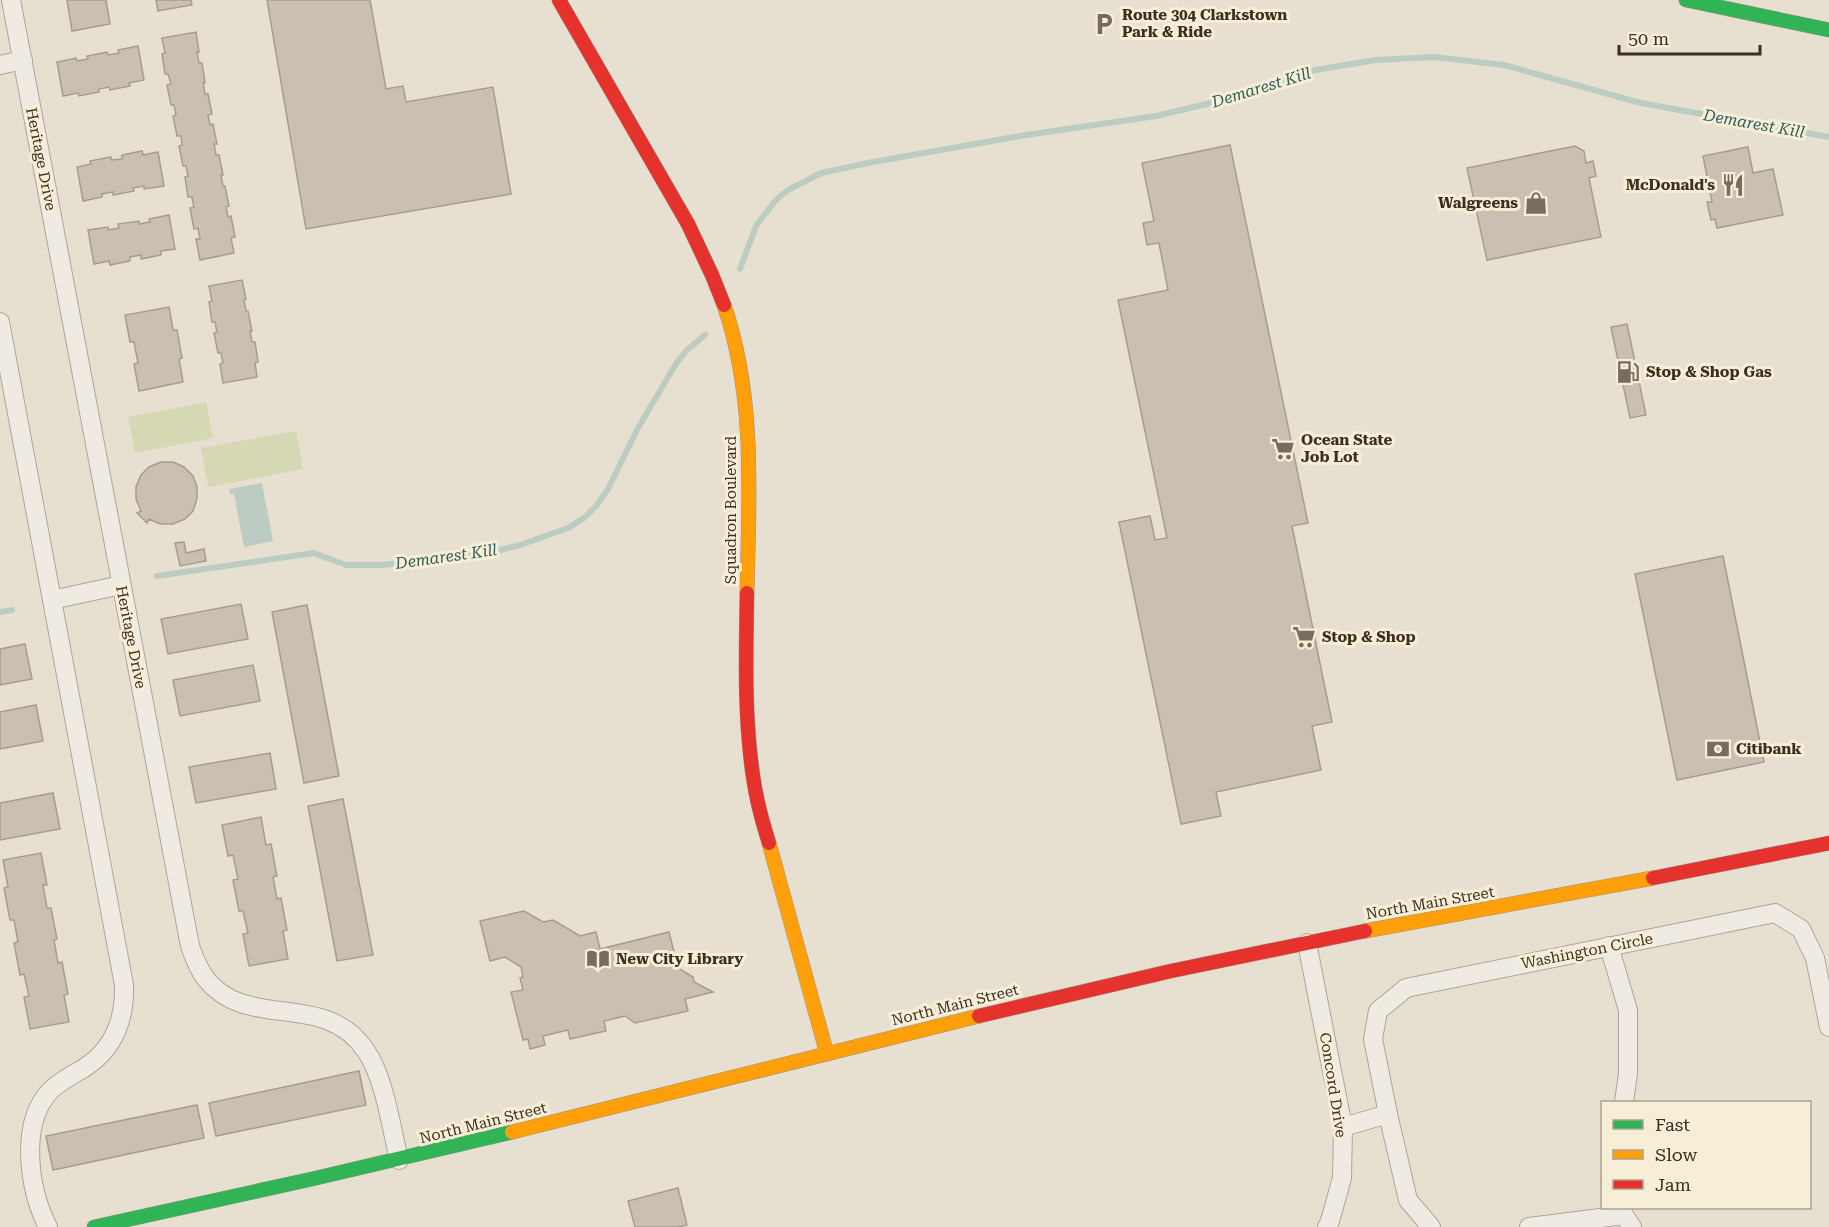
<svg xmlns="http://www.w3.org/2000/svg" width="1829" height="1227" viewBox="0 0 1829 1227" font-family="'Roboto Serif',serif">
  <style>
    .green { fill: #d6d7b3 }
    .water { fill: #bcccc2 }
    .lines { fill: none; stroke-linecap: round; stroke-linejoin: round }
    .stream { stroke: #bcccc2; stroke-width: 6 }
    .building { fill: #cbbfb2; stroke: #a89c90; stroke-width: 1.5 }
    .street-casing { stroke: #ada599; stroke-width: 20 }
    .fast-casing { stroke: #9c958a; stroke-width: 15 }
    .slow-casing { stroke: #9c958a; stroke-width: 15 }
    .jam-casing { stroke: #9c958a; stroke-width: 15 }
    .street { stroke: #efebe3; stroke-width: 18 }
    .fast { stroke: #30b455; stroke-width: 14 }
    .slow { stroke: #ff9f0a; stroke-width: 14 }
    .jam { stroke: #e5322d; stroke-width: 14 }
    .labels { text-anchor: middle; stroke-width: 6; stroke-linejoin: round; paint-order: stroke }
    .poi-label { font-size: 15px; font-weight: bold; fill: #3d2e20; stroke: #f7eed8; text-anchor: start }
    .street-label { font-size: 15px; fill: #3d2e20; stroke: #f7eed8 }
    .water-label { font-size: 16px; font-style: italic; fill: #2f5d5a; stroke: #f7eed8 }
  </style>
  <rect width="100%" height="100%" fill="#e7e0d1"/>
  <g class="green">
    <path d="M206 402 213 438 135 453 128 417Z"/>
    <path d="M296 431 303 469 208 487 201 448Z"/>
  </g>
  <path class="water" d="M262 483 273 541 244 547 234 494H230L229 489Z"/>
  <g class="lines">
    <g class="stream">
      <path d="M740 269 756 226 776 200 788 190 821 173 873 162 1026 135 1156 116 1253 93 1315 70 1376 60 1434 57 1504 65 1641 103 1829 137"/>
      <path d="M157 576 314 553 346 565H383L493 552 520 545 568 528 584 518 597 505 608 489 638 428 677 362 687 350 705 335"/>
      <path d="M0 612 12 610"/>
    </g>
  </g>
  <g class="building">
    <path d="M67 0H106L110 24 72 31Z"/>
    <path d="M156 0H191L192 5 158 11Z"/>
    <path d="M267 0H370L386 89 403 86 406 102 493 87 511 194 306 229Z"/>
    <path d="M196 32 199 52H197L199 63H202L205 83H203L205 94H208L212 114 208 115 210 125 213 124 217 144H214L216 155H219L223 175H221L223 186H225L229 206 226 207 228 217 231 216 235 237 231 238 234 253 200 260 196 239H200L198 228 194 229 190 208 194 207 192 197H188L185 177 188 176 186 166H183L179 146 182 145 181 136H177L173 116 176 115 174 105H171L167 85 171 84 168 74H165L162 54 165 53 162 38Z"/>
    <path d="M138 46 144 80 129 83 130 86 110 90 109 87 99 89V92L79 96 78 93 63 96 57 62 76 58 77 61 88 59 87 56 107 52 108 55 119 53 118 50Z"/>
    <path d="M1230 145 1308 523 1292 526 1332 722 1312 726 1321 770 1216 792 1221 816 1181 824 1119 522 1150 516 1155 540 1167 538 1118 300 1168 290 1159 243 1147 245 1143 223 1154 221 1142 163Z"/>
    <path d="M1575 146 1584 151 1586 163 1593 161 1596 176 1589 178 1601 237 1487 260 1467 168Z"/>
    <path d="M1748 147 1753 173 1773 169 1783 215 1717 228 1715 219 1711 220 1707 202H1712L1703 156Z"/>
    <path d="M142 151 143 155 158 152 164 186 144 189V186L133 188 134 191 113 195V192L102 194V197L83 201 77 167 91 164 90 161 111 157V160L122 159V155Z"/>
    <path d="M169 215 175 249 161 251V255L141 259V255L130 257V261L110 265 109 261 94 264 88 230 108 227V230L119 228 118 224 139 221V224L150 222 149 219Z"/>
    <path d="M242 280 246 299 244 300 246 311H248L252 331H250L252 342H255L258 362 255 363 257 377 223 383 220 364 223 363 221 353H218L214 333 217 332 215 322H212L209 302 212 301 209 286Z"/>
    <path d="M169 307 173 330H177L182 358 179 359 183 382 139 391 134 364 138 363 134 342H130L125 315Z"/>
    <path d="M1627 324 1646 415 1630 418 1611 327Z"/>
    <path d="M161 462H173L184 467 193 476 197 487V499L193 511 185 519 173 524H160L149 519 147 523 137 513 141 511 136 499V487L141 475 149 467Z"/>
    <path d="M184 542 186 553 204 549 206 561 180 566 175 543Z"/>
    <path d="M1723 556 1764 762 1677 780 1635 574Z"/>
    <path d="M241 604 248 639 168 654 161 619Z"/>
    <path d="M307 605 339 776 304 783 272 612Z"/>
    <path d="M25 644 32 679 0 685V649Z"/>
    <path d="M253 665 260 701 180 716 173 680Z"/>
    <path d="M36 705 43 741 0 749V712Z"/>
    <path d="M270 753 276 789 196 803 189 767Z"/>
    <path d="M53 793 60 829 0 840V803Z"/>
    <path d="M343 799 373 955 337 961 308 806Z"/>
    <path d="M261 817 266 845 271 844 277 876 273 877 277 899 281 898 287 930 283 931 288 959 249 966 243 934 248 933 243 911H239L233 880 238 879 233 855 228 856 222 825Z"/>
    <path d="M41 853 47 885H43L47 908H51L57 939 54 940 58 963 62 962 68 994 64 995 69 1022 30 1029 24 997 29 996 24 974 20 975 14 943 18 942 14 920H10L4 888 8 887 3 860Z"/>
    <path d="M524 911 543 922 553 920 580 936 596 932 600 949 669 932 678 968 693 977 694 982 713 992 685 999 688 1011 635 1023 625 1016 604 1021 606 1031 570 1039 568 1030 543 1036 545 1045 530 1049 528 1039 523 1040 511 992 523 990 520 978 523 977 521 967 505 957 490 961 480 921Z"/>
    <path d="M359 1071 366 1105 216 1136 209 1103Z"/>
    <path d="M197 1105 204 1138 53 1170 46 1136Z"/>
    <path d="M678 1188 687 1225 678 1227H635L628 1201Z"/>
  </g>
  <g class="lines">
    <g class="street-casing">
      <g id="street">
        <path d="M11 0 190 946C194 957 198 969 206 979 248 1032 325 989 366 1051 385 1079 391 1127 399 1160"/>
        <path d="M0 65 23 60"/>
        <path d="M0 322 124 985C125 1019 114 1049 84 1068 72 1075 60 1081 50 1091 19 1124 29 1190 48 1227"/>
        <path d="M52 600 121 585"/>
        <path d="M1307 943 1343 1127 1342 1178 1330 1221 1327 1227"/>
        <path d="M1609 946 1628 1010V1074L1624 1102"/>
        <path d="M1343 1127 1388 1114"/>
        <path d="M1431 1227 1408 1200 1388 1114 1373 1039 1378 1011 1406 988 1775 913 1801 929 1815 958 1829 1027"/>
        <path d="M1529 1227 1624 1215 1632 1227"/>
      </g>
    </g>
    <g class="fast-casing">
      <g id="fast">
        <path d="M1686 0 1829 30"/>
        <path d="M94 1227 312 1179 512 1132"/>
      </g>
    </g>
    <g class="slow-casing">
      <g id="slow">
        <path d="M724 305C756 398 749 497 747 593"/>
        <path d="M769 843 827 1054"/>
        <path d="M1365 931 1653 878"/>
        <path d="M512 1132 979 1016"/>
      </g>
    </g>
    <g class="jam-casing">
      <g id="jam">
        <path d="M559 0 688 224 712 275 724 305"/>
        <path d="M747 593C746 654 744 716 753 776 756 799 762 821 769 843"/>
        <path d="M1653 878 1829 843"/>
        <path d="M979 1016 1171 971 1365 931"/>
      </g>
    </g>
    <use href="#street" class="street"/>
    <use href="#fast" class="fast"/>
    <use href="#slow" class="slow"/>
    <use href="#jam" class="jam"/>
  </g>
  <defs>
    <g id="parking-bare" transform="scale(1.8)"><path d="M-3.5-5.5H1a3.5 3.5 0 0 1 0 7H-1V5.5H-3.5ZM-1-3.4V-.6H.8a1.4 1.4 0 0 0 0-2.8Z" fill="#786c5e" stroke="#f7eed8" stroke-width="2.5" paint-order="stroke"/></g>
    <g id="restaurant-bare" transform="scale(1.8)"><path d="M-5-6h1v4h1v-4h1v4h1v-4h1v5L-1.5 .5V6h-2V.5L-5-1ZM5-6V6H3V1.5H1.5Q1.5-4 5-6Z" fill="#786c5e" stroke="#f7eed8" stroke-width="2.5" paint-order="stroke"/></g>
    <g id="shop-bare" transform="scale(1.8)"><path d="M-5-2.5h2.3a2.7 3.5 0 0 1 5.4 0H5L5.5 6h-11ZM-1.5-2.5h3a1.5 2.3 0 0 0-3 0Z" fill="#786c5e" stroke="#f7eed8" stroke-width="2.5" paint-order="stroke"/></g>
    <g id="fuel-bare" transform="scale(1.8)"><path d="M-5.5-6h7V0h2V4h1.3V-2.5L3-4.5l.8-.8L6-3V5H2.5V1h-1V6h-7ZM-4.2-4.7v3.2H.2V-4.7Z" fill="#786c5e" stroke="#f7eed8" stroke-width="2.5" paint-order="stroke"/></g>
    <g id="supermarket-bare" transform="scale(1.8)"><path d="M-6-5.5h2.5l.6 2H6L4.5 2H-2.5L-4.4-4H-6ZM-1.5 3.2a1.3 1.3 0 1 0 .1 0ZM3 3.2a1.3 1.3 0 1 0 .1 0Z" fill="#786c5e" stroke="#f7eed8" stroke-width="2.5" paint-order="stroke"/></g>
    <g id="bank-bare" transform="scale(1.8)"><path d="M-6-4H6V4H-6ZM0-2.3a2.3 2.3 0 1 0 0 4.6a2.3 2.3 0 1 0 0-4.6Z" fill="#786c5e" stroke="#f7eed8" stroke-width="2.5" paint-order="stroke"/></g>
    <g id="library-bare" transform="scale(1.8)"><path d="M-6-4Q-3-5.5-.7-3.5V5Q-3 3-6 4ZM6-4Q3-5.5 .7-3.5V5Q3 3 6 4Z" fill="#786c5e" stroke="#f7eed8" stroke-width="2.5" paint-order="stroke"/></g>
  </defs>
  <g fill-rule="evenodd">
    <use href="#parking-bare" x="1104" y="24"/>
    <use href="#restaurant-bare" x="1733" y="185"/>
    <use href="#shop-bare" x="1536" y="203"/>
    <use href="#fuel-bare" x="1628" y="372"/>
    <use href="#supermarket-bare" x="1283" y="449"/>
    <use href="#supermarket-bare" x="1304" y="637"/>
    <use href="#bank-bare" x="1718" y="749"/>
    <use href="#library-bare" x="598" y="959"/>
  </g>
  <g class="labels">
    <g class="poi-label">
      <text x="1122" y="20">Route 304 Clarkstown<tspan x="1122" dy="17">Park &amp; Ride</tspan></text>
      <text x="1715" y="190" text-anchor="end">McDonald's</text>
      <text x="1518" y="208" text-anchor="end">Walgreens</text>
      <text x="1646" y="377">Stop &amp; Shop Gas</text>
      <text x="1301" y="445">Ocean State<tspan x="1301" dy="17">Job Lot</tspan></text>
      <text x="1322" y="642">Stop &amp; Shop</text>
      <text x="1736" y="754">Citibank</text>
      <text x="616" y="964">New City Library</text>
    </g>
    <g class="street-label">
      <text transform="translate(41 159) rotate(79)" y="5">Heritage Drive</text>
      <text transform="translate(731 510) rotate(-90)" y="5">Squadron Boulevard</text>
      <text transform="translate(131 637) rotate(79)" y="5">Heritage Drive</text>
      <text transform="translate(1430 903) rotate(-10)" y="5">North Main Street</text>
      <text transform="translate(1587 951) rotate(-11)" y="5">Washington Circle</text>
      <text transform="translate(955 1005) rotate(-14)" y="5">North Main Street</text>
      <text transform="translate(1333 1085) rotate(81)" y="5">Concord Drive</text>
      <text transform="translate(483 1123) rotate(-14)" y="5">North Main Street</text>
    </g>
    <g class="water-label">
      <text transform="translate(1261 87) rotate(-17)" y="6">Demarest Kill</text>
      <text transform="translate(1754 123) rotate(10)" y="6">Demarest Kill</text>
      <text transform="translate(446 556) rotate(-8)" y="6">Demarest Kill</text>
    </g>
  </g>
  <rect x="1601" y="1101" width="210" height="108" fill="#f7eed8" stroke="#ada18e" stroke-width="1.5"/>
  <rect x="1613" y="1120" width="30" height="9" fill="#30b455" stroke="#ada18e" stroke-width="1.5"/>
  <text x="1655" y="1131" font-size="18" fill="#3d2e20">Fast</text>
  <rect x="1613" y="1150" width="30" height="9" fill="#ff9f0a" stroke="#ada18e" stroke-width="1.5"/>
  <text x="1655" y="1161" font-size="18" fill="#3d2e20">Slow</text>
  <rect x="1613" y="1180" width="30" height="9" fill="#e5322d" stroke="#ada18e" stroke-width="1.5"/>
  <text x="1655" y="1191" font-size="18" fill="#3d2e20">Jam</text>
  <path d="M1619 45v9h141v-9" fill="none" stroke="#3d2e20" stroke-width="3"/>
  <text x="1628" y="45" font-size="18" fill="#3d2e20" stroke="#f7eed8" stroke-width="4.5" paint-order="stroke">50 m</text>
</svg>
